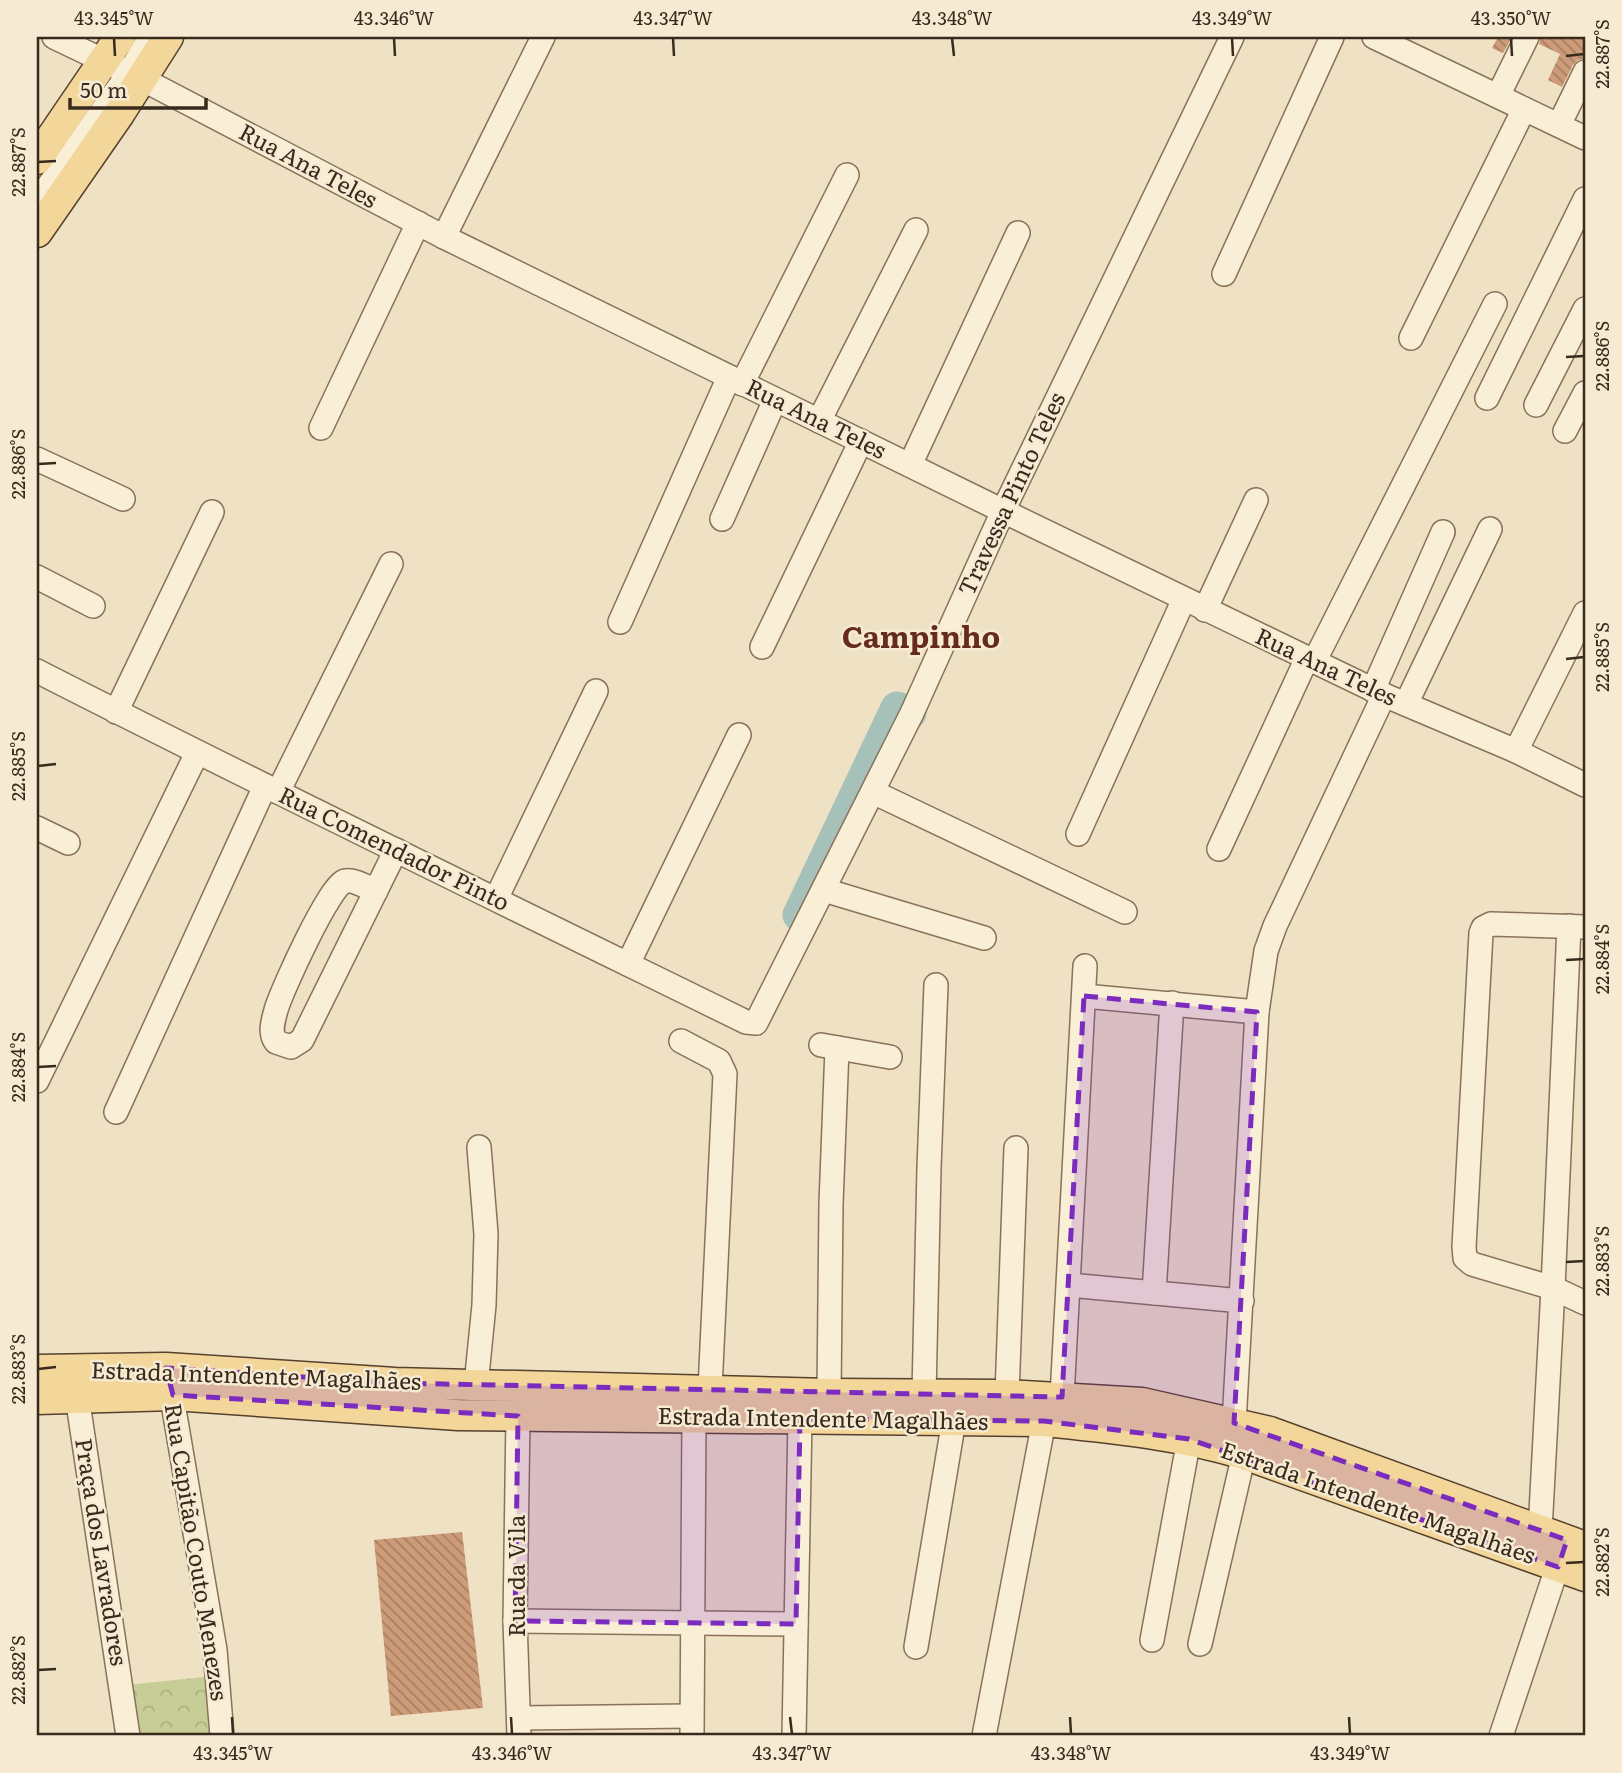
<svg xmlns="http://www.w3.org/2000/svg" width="1622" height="1773" viewBox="0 0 1622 1773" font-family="Literata,serif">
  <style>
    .park { fill: url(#park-crowns) }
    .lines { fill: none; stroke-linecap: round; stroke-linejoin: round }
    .river { stroke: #a5c1b9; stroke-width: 33 }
    .building { fill: url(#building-back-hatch) }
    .minor-casing { stroke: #897259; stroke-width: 26 }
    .major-casing { stroke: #57402e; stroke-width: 33 }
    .minor { stroke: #f9eed6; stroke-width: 23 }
    .major { stroke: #f2d69a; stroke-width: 30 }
    .marked { fill: #7b2cbf; fill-opacity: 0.2; stroke: #7b2cbf; stroke-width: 5; stroke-dasharray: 14 9; stroke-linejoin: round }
    .ticks { fill: none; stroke: #392a1e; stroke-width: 2.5 }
    .labels { text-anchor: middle; stroke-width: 5; stroke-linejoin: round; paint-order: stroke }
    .street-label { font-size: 23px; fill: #392a1e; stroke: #f6ebd2 }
    .district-label { font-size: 30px; font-weight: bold; fill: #662b1d; stroke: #f6ebd2 }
    .neatline { fill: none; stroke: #392a1e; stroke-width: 2.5 }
    .ticks-label { font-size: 18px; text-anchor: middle; fill: #392a1e }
  </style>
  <defs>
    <pattern id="park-crowns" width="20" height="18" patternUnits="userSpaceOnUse" patternTransform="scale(1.75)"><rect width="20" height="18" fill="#c7cd97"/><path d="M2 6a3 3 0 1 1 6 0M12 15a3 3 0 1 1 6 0" fill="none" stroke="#acb082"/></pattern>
    <pattern id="building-back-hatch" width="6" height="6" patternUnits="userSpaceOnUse" patternTransform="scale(1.75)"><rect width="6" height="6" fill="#cd9b78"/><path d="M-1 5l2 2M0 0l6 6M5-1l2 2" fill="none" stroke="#a77f62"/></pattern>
  </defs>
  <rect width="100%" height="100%" fill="#efe1c3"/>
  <path class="park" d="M204 1677 211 1736H135L127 1685Z"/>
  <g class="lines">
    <path class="river" d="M799 915 897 708 910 713"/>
  </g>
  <g class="building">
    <path d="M1498 37H1512L1503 53 1492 48Z"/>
    <path d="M1541 37H1585V58L1578 60 1573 65 1562 87 1548 80 1560 54 1539 44Z"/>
    <path d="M462 1532 483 1708 391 1716 374 1540Z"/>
  </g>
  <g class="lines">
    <g class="minor-casing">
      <g id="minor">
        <path d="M54 37 142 79 444 237 1003 511 1384 695 1516 751 1585 785"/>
        <path d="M1374 37 1585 138"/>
        <path d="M1498 96 1527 37"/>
        <path d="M1559 125 1585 72"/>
        <path d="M37 202 129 73 150 37"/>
        <path d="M444 237 543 37"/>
        <path d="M1224 274 1332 37"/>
        <path d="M1411 338 1524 109"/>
        <path d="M742 384 847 175"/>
        <path d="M1487 398 1585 199"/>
        <path d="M1536 405 1585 309"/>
        <path d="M819 421 916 230"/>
        <path d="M321 428 418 223"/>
        <path d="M1565 431 1585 393"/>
        <path d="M37 459 123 499"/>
        <path d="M910 465 1018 233"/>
        <path d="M722 519 775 400"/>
        <path d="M37 577 93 606"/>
        <path d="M1205 610 1256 500"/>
        <path d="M620 622 729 377"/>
        <path d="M762 647 861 441"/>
        <path d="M1314 662 1495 304"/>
        <path d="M37 671C272 791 509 906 746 1022L756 1023 912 713 1003 511 1232 37"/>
        <path d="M1373 690 1443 532"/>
        <path d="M1406 704 1490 529"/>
        <path d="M116 712 212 512"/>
        <path d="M1516 751 1585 613"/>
        <path d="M278 792 391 564"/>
        <path d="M873 792 1125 912"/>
        <path d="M37 828 68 843"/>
        <path d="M1078 834 1184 599"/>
        <path d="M1219 849 1307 658"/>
        <path d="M824 890 984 938"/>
        <path d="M376 891C368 888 354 879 345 881 330 884 281 992 276 1010 273 1021 269 1033 276 1042L291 1047 302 1040 396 850"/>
        <path d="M496 899 596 691"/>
        <path d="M1585 927 1491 924 1483 928 1481 933 1464 1247 1465 1258 1472 1264 1553 1288 1585 1303"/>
        <path d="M628 964 739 735"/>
        <path d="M1084 996 1257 1012"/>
        <path d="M681 1041 719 1061 725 1074 710 1389"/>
        <path d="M821 1045 890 1057"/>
        <path d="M37 1081 197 753"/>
        <path d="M116 1112 265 786"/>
        <path d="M1069 1285 1242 1301"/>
        <path d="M1154 1293 1172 1003"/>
        <path d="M169 1380 215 1650 222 1736"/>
        <path d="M75 1383 128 1736"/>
        <path d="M476 1385 484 1305 486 1234 479 1147"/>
        <path d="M829 1394 831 1204 837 1048"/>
        <path d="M924 1394 929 1168 936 985"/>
        <path d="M1007 1395 1016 1148"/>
        <path d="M1062 1397 1085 966"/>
        <path d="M518 1416 515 1621 519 1736"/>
        <path d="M1234 1423 1257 1012 1266 951 1275 926 1384 695"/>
        <path d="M1540 1531 1553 1288 1569 926"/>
        <path d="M515 1621 796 1624"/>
        <path d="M1152 1640 1189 1439"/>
        <path d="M1200 1644 1244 1454"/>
        <path d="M916 1647 954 1420"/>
        <path d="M519 1718 691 1716"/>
        <path d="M692 1736 694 1417"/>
        <path d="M794 1736 800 1419"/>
        <path d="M984 1736 1044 1421"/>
        <path d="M1501 1736 1562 1553"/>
      </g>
    </g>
    <g class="major-casing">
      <g id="major">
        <path d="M37 159 120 37"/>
        <path d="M37 232 119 114 168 37"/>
        <path d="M37 1370 166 1368 395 1383 829 1394 1007 1395 1142 1403 1270 1432 1585 1547"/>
        <path d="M37 1399 173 1395 458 1415 1044 1421C1112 1428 1178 1434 1244 1454L1585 1576"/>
      </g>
    </g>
    <use href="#minor" class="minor"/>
    <use href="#major" class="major"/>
  </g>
  <path class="marked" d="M1084 996 1257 1012 1234 1423 1567 1540 1558 1567 1189 1439 1044 1421 800 1419 796 1624 515 1621 518 1416 173 1395 166 1368 395 1383 1062 1397Z"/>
  <path class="ticks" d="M114 38 115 56M394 38 395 56M673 38 674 56M952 38 954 56M1232 38 1233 56M1511 38 1512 56M1566 56 1584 54M38 162 56 161M1566 357 1584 356M38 464 56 463M1566 659 1584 657M38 766 56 764M1566 960 1584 959M38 1067 56 1066M1566 1262 1584 1261M38 1369 56 1367M1566 1563 1584 1562M38 1670 56 1669M232 1717 233 1734M511 1717 512 1734M790 1717 792 1734M1070 1717 1071 1734M1349 1717 1350 1734"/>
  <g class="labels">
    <g class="street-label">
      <text transform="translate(308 166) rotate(28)" y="8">Rua Ana Teles</text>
      <text transform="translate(816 419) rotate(26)" y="8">Rua Ana Teles</text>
      <text transform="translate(1012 494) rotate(-65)" y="8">Travessa Pinto Teles</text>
      <text transform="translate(1326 667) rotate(25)" y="8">Rua Ana Teles</text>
      <text transform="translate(394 849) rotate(26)" y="8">Rua Comendador Pinto</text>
      <text transform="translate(256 1376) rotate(2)" y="8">Estrada Intendente Magalhães</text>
      <text transform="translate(823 1419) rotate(1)" y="8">Estrada Intendente Magalhães</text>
      <text transform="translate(1378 1503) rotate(19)" y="8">Estrada Intendente Magalhães</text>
      <text transform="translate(101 1552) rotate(81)" y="8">Praça dos Lavradores</text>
      <text transform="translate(196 1552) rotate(81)" y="8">Rua Capitão Couto Menezes</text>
      <text transform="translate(517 1576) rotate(-90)" y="8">Rua da Vila</text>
    </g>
    <g class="district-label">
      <text x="921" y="648">Campinho</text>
    </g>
  </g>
  <rect width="1622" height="1773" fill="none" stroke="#f6ebd2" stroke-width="77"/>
  <path d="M70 98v10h136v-10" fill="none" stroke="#392a1e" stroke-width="3.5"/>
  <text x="80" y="98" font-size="21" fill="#392a1e" stroke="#f6ebd2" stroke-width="5" paint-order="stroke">50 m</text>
  <rect x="38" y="38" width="1546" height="1696" class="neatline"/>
  <g class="ticks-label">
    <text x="114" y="25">43.345°W</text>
    <text x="394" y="25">43.346°W</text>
    <text x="673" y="25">43.347°W</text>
    <text x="952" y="25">43.348°W</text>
    <text x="1232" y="25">43.349°W</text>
    <text x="1511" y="25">43.350°W</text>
    <text transform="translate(1603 54) rotate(-90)" y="6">22.887°S</text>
    <text transform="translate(19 162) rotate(-90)" y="6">22.887°S</text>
    <text transform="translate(1603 356) rotate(-90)" y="6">22.886°S</text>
    <text transform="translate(19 464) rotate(-90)" y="6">22.886°S</text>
    <text transform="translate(1603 657) rotate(-90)" y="6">22.885°S</text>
    <text transform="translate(19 766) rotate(-90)" y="6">22.885°S</text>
    <text transform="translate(1603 959) rotate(-90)" y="6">22.884°S</text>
    <text transform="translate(19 1067) rotate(-90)" y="6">22.884°S</text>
    <text transform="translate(1603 1261) rotate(-90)" y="6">22.883°S</text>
    <text transform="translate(19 1369) rotate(-90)" y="6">22.883°S</text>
    <text transform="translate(1603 1562) rotate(-90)" y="6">22.882°S</text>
    <text transform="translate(19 1670) rotate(-90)" y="6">22.882°S</text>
    <text x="233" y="1760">43.345°W</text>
    <text x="512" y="1760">43.346°W</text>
    <text x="792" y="1760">43.347°W</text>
    <text x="1071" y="1760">43.348°W</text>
    <text x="1350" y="1760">43.349°W</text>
  </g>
</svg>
